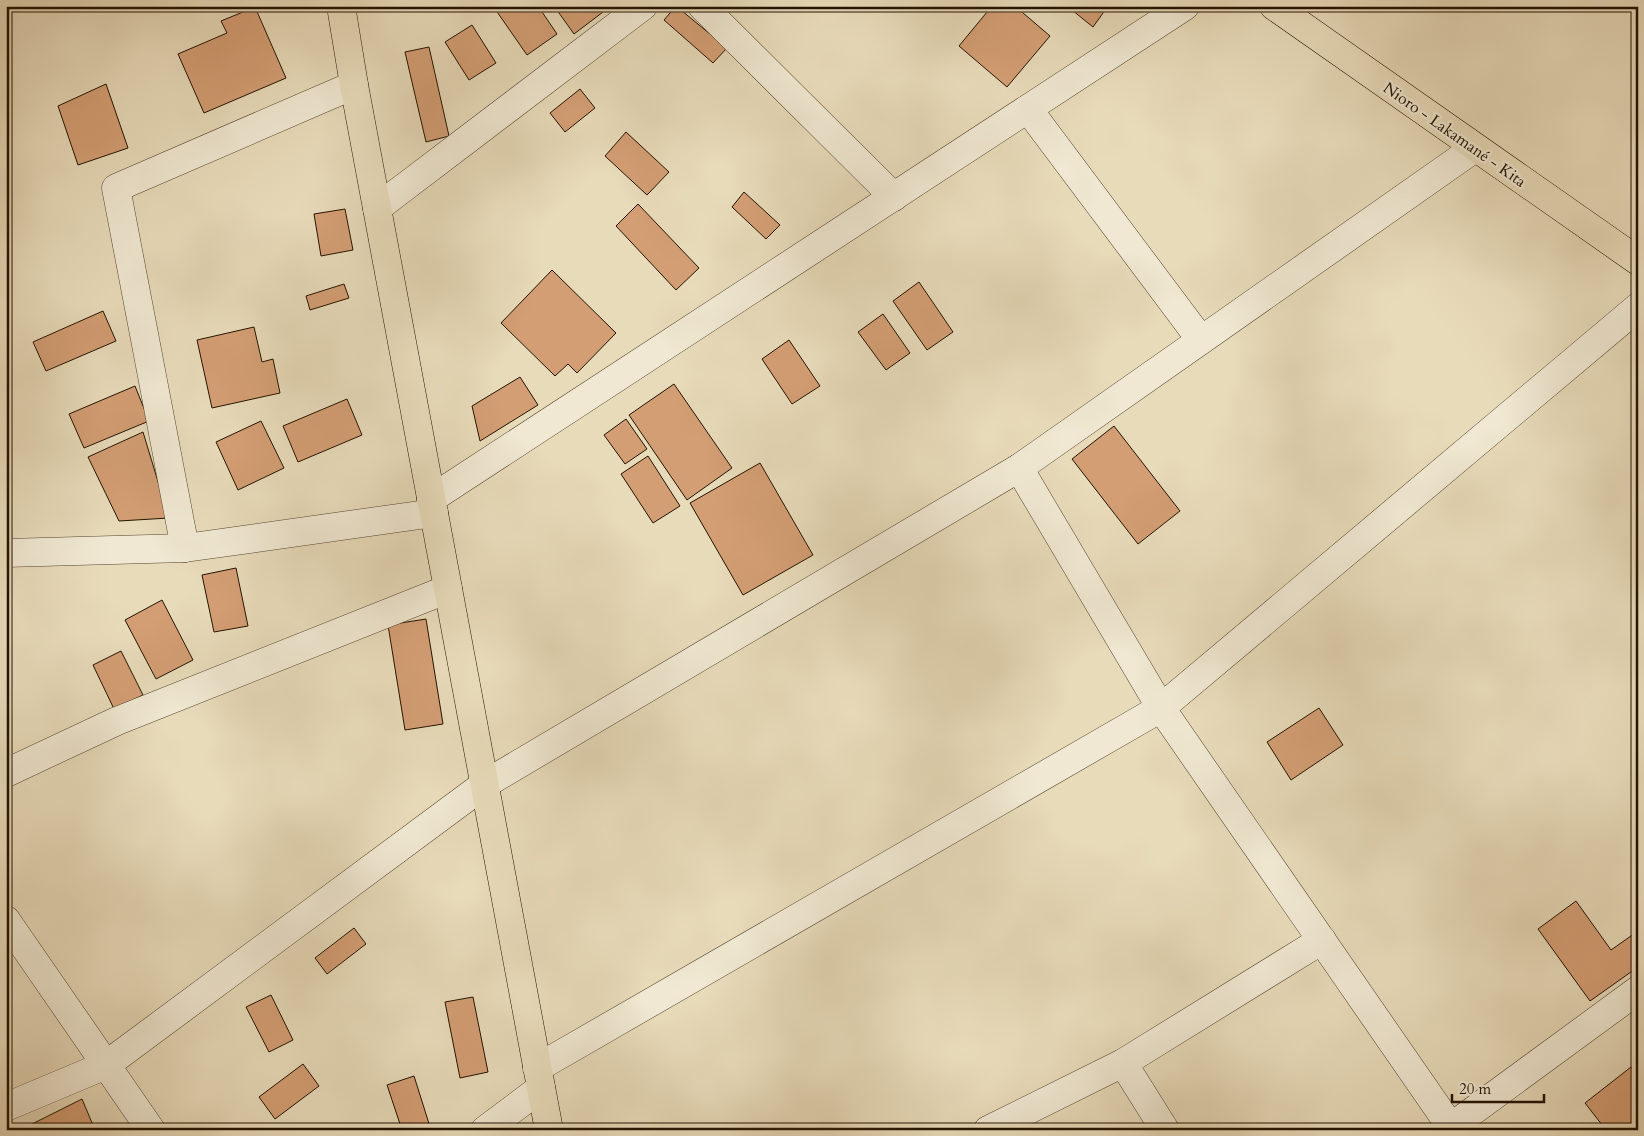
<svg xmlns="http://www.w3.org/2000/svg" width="1644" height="1136" viewBox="0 0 1644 1136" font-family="Cardo,serif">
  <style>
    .building { fill: #d49e74; stroke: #221300 }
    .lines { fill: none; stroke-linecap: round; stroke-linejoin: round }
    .minor-casing { stroke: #54452e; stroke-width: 29 }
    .major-casing { stroke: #221300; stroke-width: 29 }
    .minor { stroke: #f0e8d2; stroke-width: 28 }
    .major { stroke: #e8dbba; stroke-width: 28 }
    .labels { text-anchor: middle; stroke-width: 4.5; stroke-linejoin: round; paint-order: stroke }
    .street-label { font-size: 16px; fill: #221300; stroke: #f0e8d2 }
  </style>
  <rect width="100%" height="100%" fill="#e8dbba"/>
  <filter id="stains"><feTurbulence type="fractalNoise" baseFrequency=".004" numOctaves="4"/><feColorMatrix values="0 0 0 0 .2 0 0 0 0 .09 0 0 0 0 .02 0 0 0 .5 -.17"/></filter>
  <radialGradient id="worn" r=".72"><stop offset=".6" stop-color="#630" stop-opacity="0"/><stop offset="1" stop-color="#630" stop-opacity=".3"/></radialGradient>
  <g class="building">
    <path d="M493 6H538L557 34 527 55Z"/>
    <path d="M554 6H611L574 34Z"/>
    <path d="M676 6 727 48 713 63 664 20Z"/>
    <path d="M992 6H1015L1050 36 1007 87 959 46Z"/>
    <path d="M1067 6H1108L1093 27Z"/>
    <path d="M255 7 286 78 204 113 178 54 227 33 221 21Z"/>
    <path d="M472 25 496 63 469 80 445 42Z"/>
    <path d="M429 47 449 136 426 142 405 52Z"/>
    <path d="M106 84 128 148 78 165 58 106Z"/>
    <path d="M580 89 595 108 565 132 550 113Z"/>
    <path d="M626 132 669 172 647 195 605 156Z"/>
    <path d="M744 192 780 225 766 239 732 207Z"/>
    <path d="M638 204 699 268 676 290 616 226Z"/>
    <path d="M345 209 353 250 321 256 314 214Z"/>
    <path d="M552 270 616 333 577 373 568 364 555 376 501 323Z"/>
    <path d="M919 282 953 332 927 350 893 301Z"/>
    <path d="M344 284 349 298 310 310 306 296Z"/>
    <path d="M103 311 116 341 46 371 33 342Z"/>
    <path d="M883 314 910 353 886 370 858 332Z"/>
    <path d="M254 327 262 362 273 359 280 393 212 408 197 340Z"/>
    <path d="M789 340 820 386 792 404 762 359Z"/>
    <path d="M520 377 538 405 480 441 472 406Z"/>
    <path d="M674 384 732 468 687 500 629 415Z"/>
    <path d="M135 386 149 421 84 448 69 414Z"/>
    <path d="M347 399 362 435 298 462 283 426Z"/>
    <path d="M626 419 647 449 625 464 604 435Z"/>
    <path d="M261 421 284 468 238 490 216 442Z"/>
    <path d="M1114 426 1180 511 1138 544 1072 459Z"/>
    <path d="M143 432 169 518 119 521 88 457Z"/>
    <path d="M648 456 680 506 653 523 621 474Z"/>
    <path d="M760 463 813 555 743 595 690 503Z"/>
    <path d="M236 568 248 626 214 632 202 575Z"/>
    <path d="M162 600 193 660 156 679 125 620Z"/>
    <path d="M426 619 443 724 405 730 388 625Z"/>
    <path d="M121 651 143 695 114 709 93 665Z"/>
    <path d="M1319 708 1343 745 1291 780 1267 742Z"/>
    <path d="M1576 901 1611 950 1638 931V967L1590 1001 1538 929Z"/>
    <path d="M354 928 366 944 327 974 315 958Z"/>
    <path d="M271 995 293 1040 269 1052 246 1007Z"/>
    <path d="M473 997 488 1072 460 1078 445 1002Z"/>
    <path d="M303 1064 319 1086 275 1119 259 1097Z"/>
    <path d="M1631 1067 1638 1075V1130H1606L1585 1103Z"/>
    <path d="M414 1076 431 1130H402L387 1085Z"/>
    <path d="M82 1099 95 1130H20Z"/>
  </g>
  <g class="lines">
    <g class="minor-casing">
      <g id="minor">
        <path d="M702 6 894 197"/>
        <path d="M1028 109 1201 340"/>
        <path d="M377 208 643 6"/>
        <path d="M1019 468 1161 708 1453 1130"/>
        <path d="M431 499 1185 6"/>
        <path d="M185 548 116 188 354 85"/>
        <path d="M6 553 185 548 434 513"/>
        <path d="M6 773 117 721 448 589"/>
        <path d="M6 920 151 1130"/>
        <path d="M1123 1063 1165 1130"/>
        <path d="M537 1068 1161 708 1638 307"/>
        <path d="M6 1107 106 1065 485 784 1019 468 1475 148"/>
        <path d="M1451 1127 1638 990"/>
        <path d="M485 1130 541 1088"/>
        <path d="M988 1130 1123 1063 1322 940"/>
      </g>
    </g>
    <g class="major-casing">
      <g id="major">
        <path d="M341 6 354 85 549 1130"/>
        <path d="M1274 6 1638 261"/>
      </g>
    </g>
    <use href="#minor" class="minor"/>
    <use href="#major" class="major"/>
  </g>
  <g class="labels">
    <g class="street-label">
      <text transform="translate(1455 134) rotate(35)" y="6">Nioro - Lakamané - Kita</text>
    </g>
  </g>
  <rect width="1644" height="1136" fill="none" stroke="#e8dbba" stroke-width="25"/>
  <rect x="8" y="8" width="1629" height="1121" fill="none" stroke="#221300" stroke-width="2.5"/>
  <rect x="12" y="12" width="1619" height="1111" fill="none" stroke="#221300"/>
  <path d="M1452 1094v8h92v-8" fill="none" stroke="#221300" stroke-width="2.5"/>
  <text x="1459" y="1094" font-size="15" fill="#221300" stroke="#f0e8d2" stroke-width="4" paint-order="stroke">20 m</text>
  <rect width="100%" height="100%" filter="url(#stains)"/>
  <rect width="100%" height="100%" fill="url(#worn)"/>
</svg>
